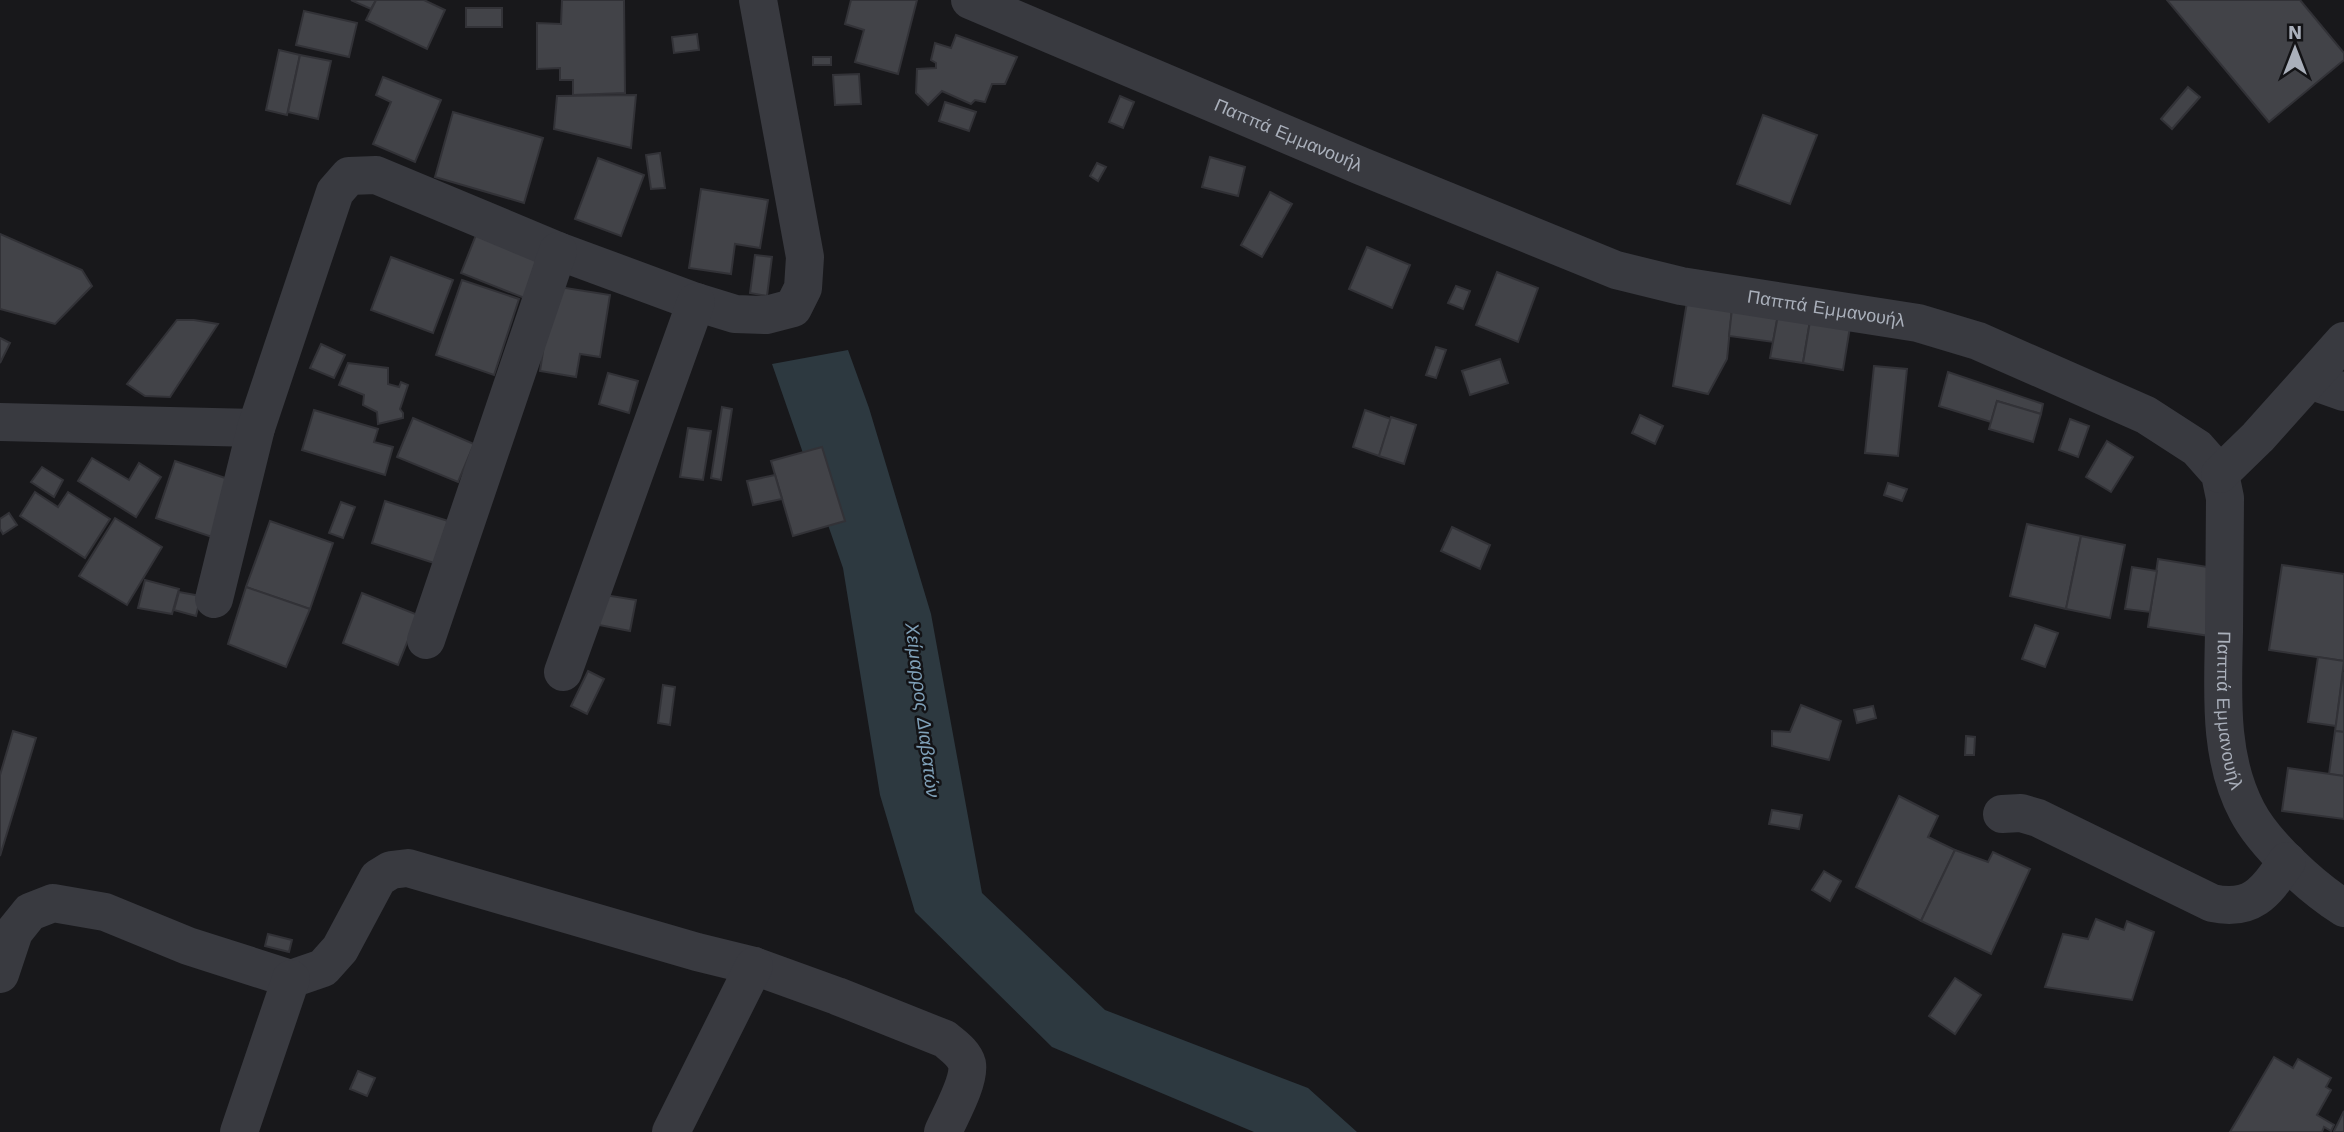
<svg xmlns="http://www.w3.org/2000/svg" width="2344" height="1132" viewBox="0 0 2344 1132" font-family="'Work Sans',sans-serif">
  <style>
    .water { fill: #2d3940 }
    .building { fill: #424348; stroke: #323237; stroke-width: 2 }
    .lines { fill: none; stroke-linecap: round; stroke-linejoin: round }
    .minor { stroke: #393a40; stroke-width: 38 }
    .labels { text-anchor: middle; stroke-width: 5; stroke-linejoin: round; paint-order: stroke }
    .street-label { font-size: 18px; fill: #aab0bb; stroke: #131316 }
    .water-label { font-size: 19px; font-style: italic; fill: #7fa0b8; stroke: #131316 }
  </style>
  <rect width="100%" height="100%" fill="#18181b"/>
  <path class="water" d="M848 350 869 408 931 614 982 893 1105 1010 1308 1088 1357 1132H1254L1052 1047 915 912 880 795 843 568 772 364Z"/>
  <g class="building">
    <path d="M351 0H376L371 9Z"/>
    <path d="M376 0H424L445 10 427 49 366 20Z"/>
    <path d="M562 0H624L625 93 573 95V80H560V68L537 69V23L561 24Z"/>
    <path d="M851 0H917L898 74 855 62 864 30 845 24Z"/>
    <path d="M2167 0H2300L2344 53V60L2269 122Z"/>
    <rect x="466" y="8" width="36" height="19"/>
    <path d="M304 11 357 23 349 57 296 45Z"/>
    <path d="M697 34 699 50 674 53 672 37Z"/>
    <path d="M956 35 1017 57 1005 84H992L985 102 975 100 971 104 942 91 928 105 916 93 917 69 936 68V63L931 60 935 43 951 48Z"/>
    <path d="M279 50 300 55 287 115 266 110Z"/>
    <path d="M300 55 331 61 318 119 288 112Z"/>
    <rect x="813" y="57" width="18" height="8"/>
    <path d="M859 74 861 104 835 105 833 75Z"/>
    <path d="M383 77 441 100 415 162 373 144 391 102 376 95Z"/>
    <path d="M2188 87 2200 97 2172 129 2161 119Z"/>
    <path d="M636 95 631 148 554 129 557 96Z"/>
    <path d="M1120 96 1134 102 1123 128 1109 122Z"/>
    <path d="M945 102 976 112 969 131 939 121Z"/>
    <path d="M453 112 543 138 524 203 435 177Z"/>
    <path d="M1763 115 1817 135 1790 204 1737 184Z"/>
    <path d="M660 153 665 188 651 189 646 155Z"/>
    <path d="M1210 157 1245 167 1238 196 1202 187Z"/>
    <path d="M598 158 644 175 621 236 575 219Z"/>
    <path d="M1097 163 1106 167 1098 181 1090 176Z"/>
    <path d="M701 189 768 200 760 248 735 244 731 274 689 268Z"/>
    <path d="M1270 192 1292 204 1262 257 1241 245Z"/>
    <path d="M478 230 544 255 527 299 461 273Z"/>
    <path d="M0 234 82 270 92 286 55 324 0 309Z"/>
    <path d="M1367 247 1410 265 1392 308 1349 289Z"/>
    <path d="M755 255 772 257 767 296 750 293Z"/>
    <path d="M391 257 453 280 433 333 371 310Z"/>
    <path d="M1497 272 1538 288 1518 342 1476 325Z"/>
    <path d="M462 280 519 299 494 375 436 355Z"/>
    <path d="M553 286 610 295 600 357 580 354 576 377 540 371Z"/>
    <path d="M1456 286 1470 291 1463 309 1448 303Z"/>
    <path d="M1687 302 1732 309 1727 359 1708 394 1673 386Z"/>
    <path d="M1732 309 1778 315 1773 342 1729 336Z"/>
    <path d="M1778 315 1810 321 1803 363 1770 358Z"/>
    <path d="M177 320H194L218 324 170 397 145 396 127 384Z"/>
    <path d="M1810 321 1850 327 1843 370 1803 363Z"/>
    <path d="M0 338 10 343 0 363Z"/>
    <path d="M321 344 345 355 334 378 310 368Z"/>
    <path d="M1436 347 1446 350 1436 378 1426 375Z"/>
    <path d="M1500 359 1508 383 1470 395 1462 371Z"/>
    <path d="M348 363 388 368V384L399 387 401 382 408 385 400 409 403 413V418L378 424 377 412 363 405 364 395 339 385Z"/>
    <path d="M1874 366 1907 369 1898 456 1865 453Z"/>
    <path d="M1948 372 2043 404 2041 414 1997 401 1991 422 1939 406Z"/>
    <path d="M608 373 638 381 629 413 599 404Z"/>
    <path d="M1997 401 2041 414 2033 442 1989 429Z"/>
    <path d="M722 407 732 409 721 480 711 478Z"/>
    <path d="M314 410 378 429 374 442 393 447 385 475 302 450Z"/>
    <path d="M1365 410 1391 419 1379 456 1353 447Z"/>
    <path d="M1640 415 1663 426 1655 444 1632 433Z"/>
    <path d="M1391 417 1416 425 1404 464 1379 456Z"/>
    <path d="M413 418 474 444 458 482 397 457Z"/>
    <path d="M2070 419 2089 426 2078 457 2059 450Z"/>
    <path d="M688 428 711 431 703 480 680 477Z"/>
    <path d="M2107 441 2133 457 2111 492 2086 477Z"/>
    <path d="M822 447 845 521 793 536 771 461Z"/>
    <path d="M92 458 129 480 139 463 161 477 136 517 78 481Z"/>
    <path d="M175 461 231 480 212 537 156 518Z"/>
    <path d="M42 467 63 480 54 497 31 482Z"/>
    <path d="M775 475 782 499 753 505 747 481Z"/>
    <path d="M1888 483 1907 489 1902 501 1884 495Z"/>
    <path d="M35 492 58 507 68 492 110 519 85 558 20 516Z"/>
    <path d="M385 501 448 521 434 563 372 543Z"/>
    <path d="M341 502 355 507 343 538 329 533Z"/>
    <path d="M9 513 17 525 3 534 0 529V519Z"/>
    <path d="M115 518 162 547 127 605 79 576Z"/>
    <path d="M270 521 333 543 310 609 246 587Z"/>
    <path d="M2027 524 2081 536 2066 609 2010 596Z"/>
    <path d="M1452 527 1490 545 1480 569 1441 551Z"/>
    <path d="M2081 536 2125 545 2110 618 2066 609Z"/>
    <path d="M2158 559 2220 569 2210 636 2148 627Z"/>
    <path d="M2282 565 2344 574V661L2269 650Z"/>
    <path d="M2132 567 2157 571 2150 612 2125 609Z"/>
    <path d="M145 580 179 589 172 614 138 608Z"/>
    <path d="M246 587 310 609 286 667 228 644Z"/>
    <path d="M179 592 201 596 196 616 174 610Z"/>
    <path d="M362 593 418 615 398 665 343 643Z"/>
    <path d="M605 595 636 600 630 631 599 625Z"/>
    <path d="M2035 625 2058 633 2045 667 2022 659Z"/>
    <path d="M2318 657 2344 661 2336 726 2308 722Z"/>
    <path d="M588 671 604 679 587 714 571 706Z"/>
    <path d="M2343 673H2344V732L2335 731Z"/>
    <path d="M663 685 675 687 670 725 658 723Z"/>
    <path d="M1801 705 1841 721 1829 760 1772 746V731L1790 732Z"/>
    <path d="M1873 706 1876 718 1857 723 1854 710Z"/>
    <path d="M13 731 36 738 0 856V775Z"/>
    <path d="M2335 731 2344 732V776L2329 774Z"/>
    <path d="M1966 736 1975 737 1974 755H1965Z"/>
    <path d="M2288 768 2344 776V819L2282 811Z"/>
    <path d="M1899 796 1938 816 1928 837 1955 850 1921 921 1856 887Z"/>
    <path d="M1772 810 1802 815 1799 829 1769 824Z"/>
    <path d="M1955 850 1988 862 1993 852 2030 869 1991 954 1921 921Z"/>
    <path d="M1824 871 1841 881 1830 901 1812 890Z"/>
    <path d="M2096 919 2124 930 2127 921 2154 932 2132 1000 2045 987 2063 934 2088 939Z"/>
    <path d="M268 934 292 940 289 952 265 946Z"/>
    <path d="M1955 978 1981 995 1955 1034 1929 1016Z"/>
    <path d="M2274 1057 2293 1068 2298 1059 2331 1078 2326 1087 2331 1090 2317 1115 2334 1125 2331 1131 2324 1127 2322 1132H2230Z"/>
    <path d="M358 1071 375 1078 367 1096 350 1089Z"/>
    <path d="M2344 1111V1132H2335L2334 1131Z"/>
  </g>
  <g class="lines">
    <g class="minor">
      <path id="s1" d="M970 0 1361 166 1616 270 1681 286 1918 323 1978 341 2146 415 2197 448 2220 474 2225 498C2225 543 2224 588 2224 632 2223 692 2218 756 2247 811 2264 844 2312 888 2344 908"/>
      <path d="M2310 380 2344 392"/>
      <path d="M0 422 256 428"/>
      <path d="M2220 474 2258 437 2344 341"/>
      <path d="M214 599 256 428 335 192 349 176 376 175 558 251 696 302 735 314 766 315 793 308 803 288 805 257 758 0"/>
      <path d="M426 640 558 251"/>
      <path d="M563 672 696 302"/>
      <path d="M2002 814 2021 813 2038 818 2212 903C2253 912 2266 891 2287 861"/>
      <path d="M0 974 14 932 30 912 53 903 105 912 188 946 291 979 323 968 340 949 378 878 391 870 408 868 697 952 754 966 837 996 945 1039C953 1046 964 1053 967 1064 970 1081 950 1116 943 1132"/>
      <path d="M239 1132 291 979"/>
      <path d="M671 1132 754 966"/>
    </g>
  </g>
  <g class="labels">
    <g class="street-label">
      <text dy="6" stroke="none"><textPath href="#s1" startOffset="346">Παππά Εμμανουήλ</textPath></text>
      <text dy="6" stroke="none"><textPath href="#s1" startOffset="914">Παππά Εμμανουήλ</textPath></text>
      <text dy="6" stroke="none"><textPath href="#s1" startOffset="1586">Παππά Εμμανουήλ</textPath></text>
    </g>
    <g class="water-label">
      <text transform="translate(923 710) rotate(83)" y="7">Χείμαρρος Διαβατών</text>
    </g>
  </g>
  <g transform="translate(2295 49)" stroke="#131316" stroke-width="5" paint-order="stroke">
  <path d="M0-5L12 26L0 18L-12 26Z" fill="#aab0bb"/>
  <text y="-10" font-size="19" font-weight="bold" text-anchor="middle" fill="#aab0bb">N</text>
  </g>
</svg>
